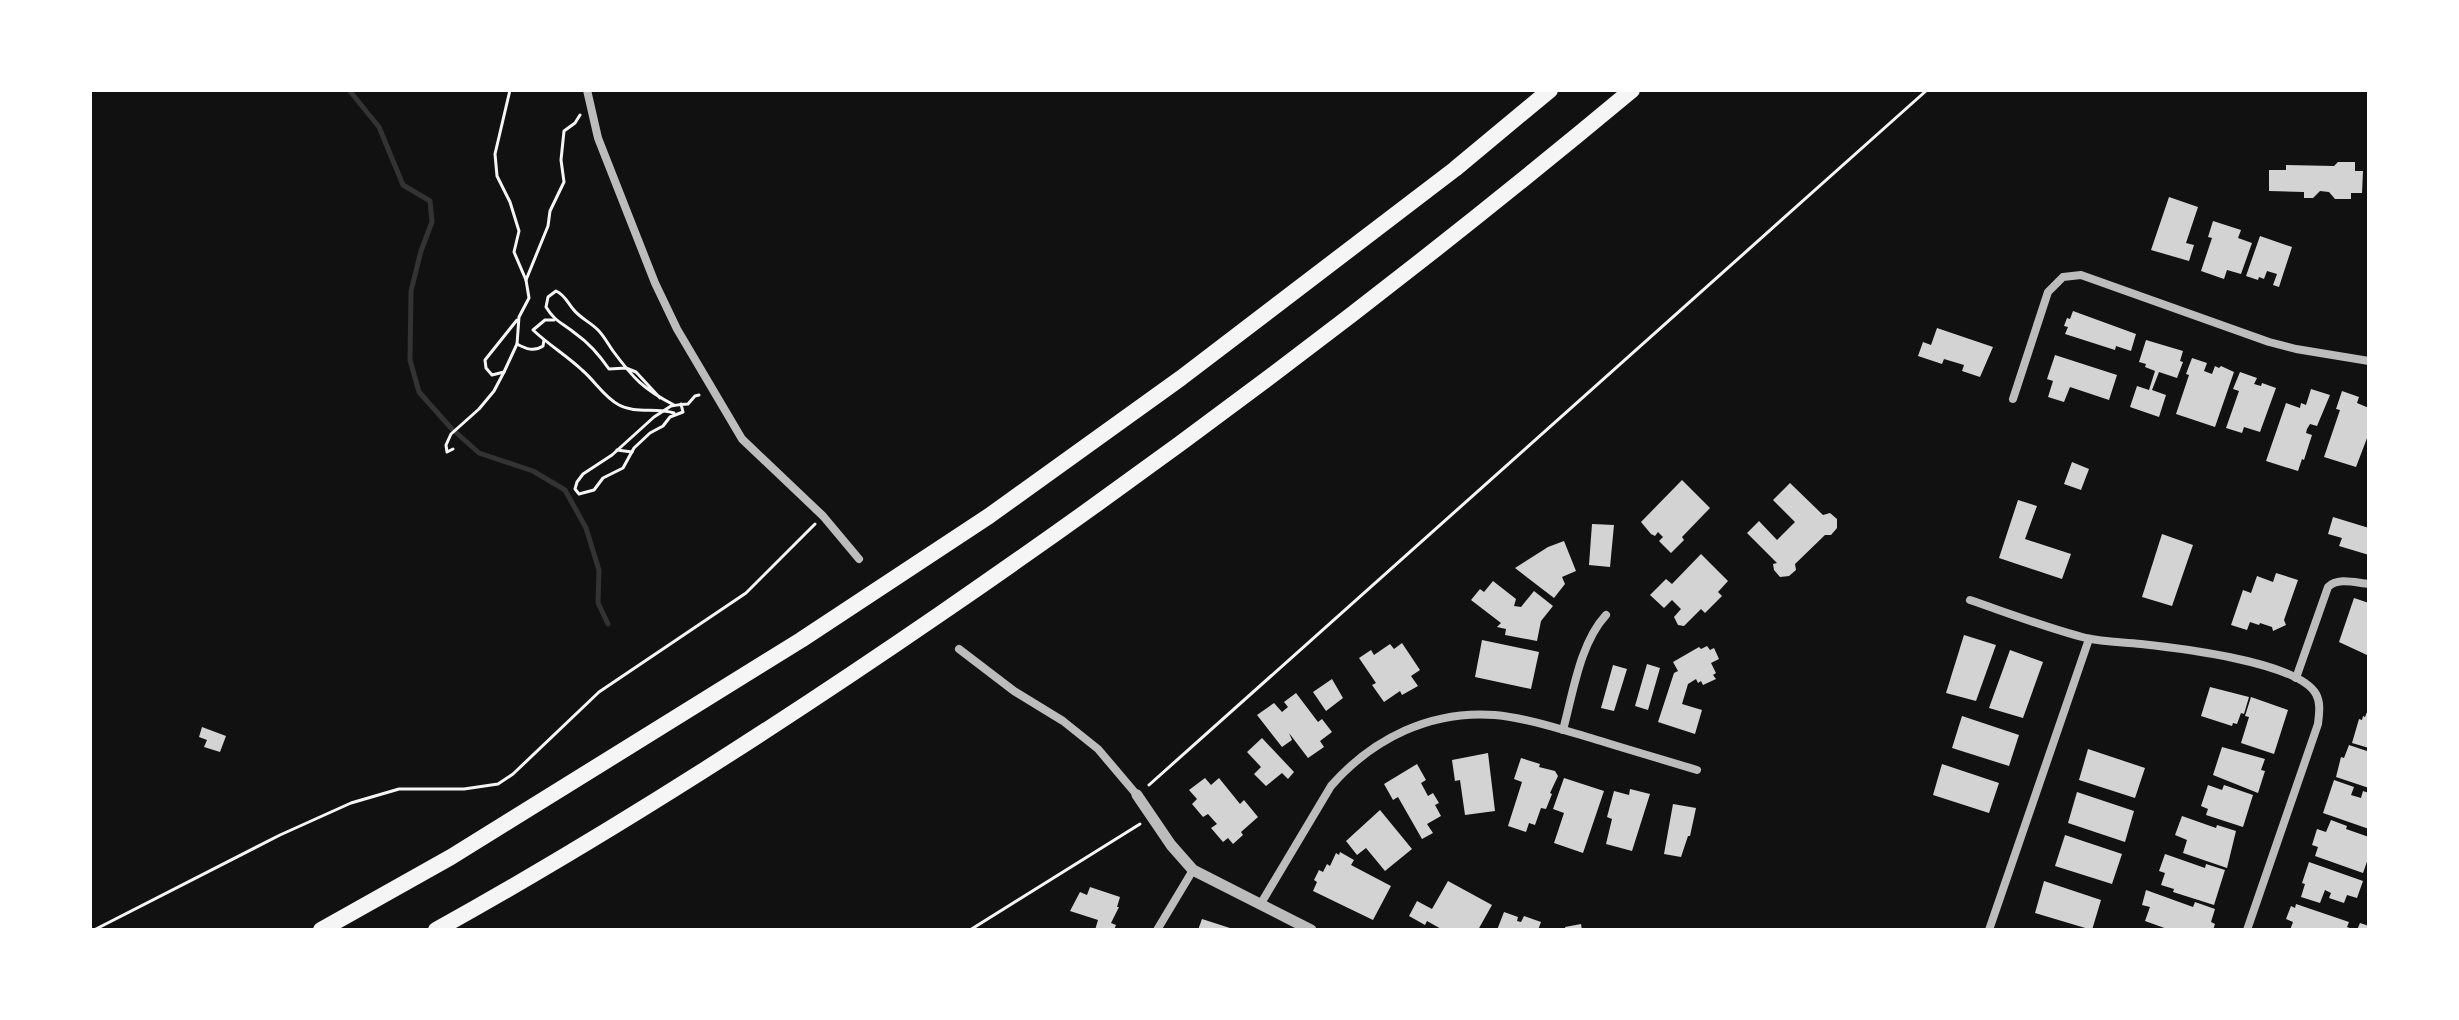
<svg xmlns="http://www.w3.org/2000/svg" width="2459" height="1020" viewBox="0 0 2459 1020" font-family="Poppins,sans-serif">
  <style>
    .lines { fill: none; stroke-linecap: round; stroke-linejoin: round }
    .stream { stroke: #333; stroke-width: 5 }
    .building { fill: #d3d3d3 }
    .path { stroke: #f5f5f5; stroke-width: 3 }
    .minor { stroke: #bcbcbc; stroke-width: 8 }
    .tertiary { stroke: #bcbcbc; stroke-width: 11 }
    .motorway { stroke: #f5f5f5; stroke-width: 16 }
  </style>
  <rect width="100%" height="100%" fill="#111"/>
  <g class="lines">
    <path class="stream" d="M349 90 379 127 403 185 430 201 432 222 421 251 411 291 410 360 419 392 451 428 479 453 533 471 565 490 586 528 599 570 598 603 608 624"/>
  </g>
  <g class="building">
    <path d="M2338 162H2355V171H2363L2362 193H2351V199H2335L2329 192 2320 191 2313 198H2304V192L2269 191V170H2286V165L2334 166Z"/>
    <path d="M2169 197 2198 207 2186 243 2194 245 2189 261 2151 250Z"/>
    <path d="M2213 221 2241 230 2238 238 2252 243 2241 274 2227 270 2224 279 2201 271 2212 238 2208 237Z"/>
    <path d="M2260 236 2292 247 2279 287 2273 285 2277 274 2267 271 2264 279 2259 277 2258 280 2246 276Z"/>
    <path d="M2073 311 2136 334 2131 351 2116 346 2115 350 2065 334 2068 327 2064 326 2067 318 2070 319Z"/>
    <path d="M1937 328 1993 347 1980 377 1962 371 1964 365 1944 359 1942 364 1918 356 1923 342 1931 345Z"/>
    <path d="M2146 340 2183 351 2180 361 2183 362 2177 378 2159 372 2152 390 2166 395 2159 417 2130 407 2137 386 2149 390 2155 371 2145 367 2146 364 2139 362Z"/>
    <path d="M2055 355 2117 375 2109 400 2070 387 2064 402 2048 397 2053 381 2047 379Z"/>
    <path d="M2192 358 2207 363 2204 371 2212 374 2215 366 2219 368 2221 366 2234 372 2215 427 2176 414 2189 375 2186 374Z"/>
    <path d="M2240 372 2257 378 2254 384 2261 386 2262 383 2276 388 2260 432 2244 427 2242 433 2226 428 2239 391 2233 389Z"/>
    <path d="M2311 389 2330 395 2317 426 2310 424 2307 429 2306 433 2312 435 2304 460 2302 459 2298 471 2266 461 2286 403 2300 408 2301 403 2306 405Z"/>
    <path d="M2342 391 2359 397 2357 403 2369 408V433L2356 467 2324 457 2340 410 2336 409Z"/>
    <path d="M2072 462 2089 469 2081 490 2064 484Z"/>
    <path d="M1682 480 1710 508 1682 537 1684 540 1671 553 1659 541 1663 537 1658 532 1655 536 1651 534 1641 522Z"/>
    <path d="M1790 483 1823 515 1830 513 1837 519V528L1831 535H1825L1795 564 1796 570 1789 576 1780 577 1774 570 1773 564 1777 563 1747 533 1759 521 1777 540 1795 522 1773 500Z"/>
    <path d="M2018 500 2037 506 2025 539 2071 554 2062 579 1999 558Z"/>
    <path d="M2333 517 2369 528V555L2339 546 2342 538 2328 534Z"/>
    <path d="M1592 524 1614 525 1610 567 1589 565Z"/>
    <path d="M2162 534 2193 545 2172 606 2142 597Z"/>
    <path d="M1564 541 1576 571 1562 577 1565 584 1554 598 1515 568 1548 547Z"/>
    <path d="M1701 554 1728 581 1718 592 1722 596 1705 613 1701 609 1684 626 1678 625 1674 617 1681 609 1672 600 1664 608 1650 595 1666 579 1672 584Z"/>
    <path d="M2276 573 2298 580 2284 620 2286 625 2273 631 2272 627 2260 623 2259 625 2250 622 2247 630 2231 625 2243 590 2251 593 2257 576 2273 582Z"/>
    <path d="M1493 581 1516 599 1514 606 1521 607 1534 591 1553 606 1541 621 1537 641 1505 635 1506 629 1497 627 1501 623 1471 600 1480 589 1484 592Z"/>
    <path d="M2354 598 2369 603V649L2367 655 2339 642Z"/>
    <path d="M1964 635 1996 645 1976 701 1946 693Z"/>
    <path d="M1482 640 1539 652 1531 689 1475 677Z"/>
    <path d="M1402 643 1420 670 1411 676 1418 686 1402 695 1400 691 1384 702 1372 685 1376 683 1359 658 1371 650 1374 655 1390 644 1394 649Z"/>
    <path d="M1707 646 1710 650 1714 648 1719 659 1711 663 1716 673 1713 675 1716 679 1703 685 1701 681 1698 683 1696 679 1688 684 1682 704 1702 710 1695 734 1658 722 1674 673 1678 671 1673 662 1699 647 1701 649Z"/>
    <path d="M2010 650 2043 662 2023 718 1989 708Z"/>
    <path d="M1647 664 1660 668 1648 710 1635 706Z"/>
    <path d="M1613 665 1627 669 1614 711 1601 708Z"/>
    <path d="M1332 679 1343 698 1326 711 1313 692Z"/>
    <path d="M2210 687 2249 697 2244 714 2241 713 2237 724 2233 723 2232 726 2201 716Z"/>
    <path d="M1296 693 1318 722 1322 719 1332 732 1320 741 1324 747 1308 758 1289 733 1292 740 1282 747 1257 715 1274 703 1282 712 1288 707 1284 702Z"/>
    <path d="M2251 697 2288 710 2274 754 2241 743 2249 717 2245 716Z"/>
    <path d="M2369 707V748L2352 743 2359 719 2362 720 2363 716 2365 717Z"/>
    <path d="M1962 716 2019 735 2009 766 1952 748Z"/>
    <path d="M202 727 226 736 220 752 204 747 207 740 199 737Z"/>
    <path d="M1262 738 1294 772 1288 779 1282 773 1266 786 1254 774 1261 767 1247 752Z"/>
    <path d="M2349 745 2367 751 2369 788 2336 777 2341 757 2344 758Z"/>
    <path d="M2222 747 2265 759 2261 770 2265 771 2258 793 2213 775Z"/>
    <path d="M2088 749 2145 768 2135 798 2079 780Z"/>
    <path d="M1488 753 1495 811 1465 815 1460 780 1455 781 1452 760Z"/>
    <path d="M1521 758 1540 764 1539 767 1555 771 1558 776 1550 793 1552 794 1546 809 1541 808 1535 825 1529 823 1526 832 1508 826 1522 782 1514 779Z"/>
    <path d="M1417 764 1426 780 1421 783 1428 796 1433 793 1439 803 1435 805 1441 816 1427 824 1433 833 1422 839 1398 797 1393 800 1384 784Z"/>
    <path d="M1942 764 1999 783 1989 813 1933 795Z"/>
    <path d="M1205 778 1211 785 1219 778 1240 804 1244 800 1258 817 1241 832 1243 835 1233 844 1228 838 1223 842 1211 828 1217 824 1208 814 1203 817 1192 804 1197 799 1189 790Z"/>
    <path d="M1564 778 1604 791 1583 853 1554 843 1564 813 1553 809Z"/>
    <path d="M2334 780 2354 787 2351 795 2361 798 2363 791 2369 793V829L2323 813Z"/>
    <path d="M2208 785 2222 790 2224 785 2253 795 2243 827 2206 815 2208 809 2201 806Z"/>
    <path d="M1630 789 1650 794 1632 851 1606 844 1612 819 1607 817 1614 791 1629 795Z"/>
    <path d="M2077 792 2134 811 2125 842 2068 823Z"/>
    <path d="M1673 804 1696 808 1690 836H1688L1681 857 1664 854Z"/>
    <path d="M1380 810 1412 849 1385 871 1366 848 1357 855 1346 841Z"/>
    <path d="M2182 816 2216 828 2217 825 2236 831 2227 868 2183 853 2187 840 2175 835Z"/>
    <path d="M2331 820 2347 826 2346 829 2369 837V856L2363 873 2315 856 2318 847 2312 845 2317 829 2326 832Z"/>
    <path d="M2065 835 2122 854 2112 884 2055 866Z"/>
    <path d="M1340 852 1354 860 1351 865 1391 886 1373 920 1313 891 1317 882 1314 880 1319 870 1323 872 1327 864 1330 866 1336 853 1339 855Z"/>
    <path d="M2165 854 2205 868 2206 864 2225 870 2214 905 2173 892 2174 889 2161 885 2165 873 2159 871Z"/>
    <path d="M2309 862 2363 881 2357 898 2347 895 2344 903 2329 898 2331 893 2325 890 2320 903 2301 897 2305 884 2302 883Z"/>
    <path d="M1448 881 1492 905 1478 930H1443L1427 921 1425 925 1409 916 1417 901 1432 909Z"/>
    <path d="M2044 881 2101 900 2092 930 2035 913Z"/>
    <path d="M1090 887 1120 897 1117 907H1119L1111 923 1116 925 1114 930H1095L1098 920 1070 911 1080 892 1087 895Z"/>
    <path d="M2146 890 2193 907 2195 902 2215 909 2211 922 2215 924 2213 930H2170L2145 921 2150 907 2142 905Z"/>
    <path d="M2296 904 2349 922 2347 927 2355 930H2290L2293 922 2286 919 2291 906 2295 908Z"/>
    <path d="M1504 912 1518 917 1517 921 1521 922 1524 916 1541 922 1538 930H1497Z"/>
    <path d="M1202 919 1233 929V930H1198Z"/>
    <path d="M2360 923 2369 926V930H2357Z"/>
    <path d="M1581 924 1582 930H1566L1565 927Z"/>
  </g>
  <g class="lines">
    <g class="path">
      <path d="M510 90 495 154 497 176 510 202 519 231 514 252 526 280 529 298 519 317 517 344C526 349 534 352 543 346L544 340"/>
      <path d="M526 280 548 226 550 211 564 182 561 160 564 131 575 123 580 115"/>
      <path d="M517 320 485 360 486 368 492 375 504 372 517 344"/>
      <path d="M554 320H545L533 330C549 345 567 356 582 370 595 381 604 397 619 405 635 414 657 407 674 413"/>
      <path d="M660 398 636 372 626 368 609 369C600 356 589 343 576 334 563 323 555 322 546 307L548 297 556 291C565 295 567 302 573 309 580 318 590 322 598 330 604 336 608 344 613 351 633 378 643 389 674 405"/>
      <path d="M681 404 683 412 670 417 663 426 650 433 634 448 623 468 603 478 594 490 579 494 575 489 577 482 583 474 612 455 654 417 671 406C677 405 683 404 688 404L695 396 699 395"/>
      <path d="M453 449 447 452 446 445 451 434 479 409 494 391 504 372"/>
      <path d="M617 450 632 452"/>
      <path d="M1149 785 1927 90"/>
      <path d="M94 930 280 835 351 803 399 789H464L498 784 513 774 599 692 746 593 815 524"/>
      <path d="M970 930 1140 824"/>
    </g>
    <g class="minor">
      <path d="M587 90 598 138 655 283 677 329 742 439 823 516 859 559"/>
      <path d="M2013 399 2048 292 2063 277 2081 275 2269 342 2296 349 2369 361"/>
      <path d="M1970 600C2008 613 2047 628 2086 638 2104 642 2123 642 2141 644 2178 648 2298 662 2316 694 2321 703 2319 714 2318 724L2247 930"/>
      <path d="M959 649 1014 691 1063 721 1098 749 1137 795"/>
      <path d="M2296 678 2328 587C2338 577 2356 583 2369 584"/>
      <path d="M1563 730C1573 693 1580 643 1606 615"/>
      <path d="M1260 905 1331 786C1373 738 1431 710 1495 715 1527 718 1560 729 1591 738 1626 749 1661 759 1697 770"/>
      <path d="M1157 930 1193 870"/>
      <path d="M1989 930 2089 639"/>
    </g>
    <path class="tertiary" d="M1137 795 1171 845 1193 870 1311 930"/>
    <g class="motorway">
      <path d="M321 930 451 857 801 640 989 516 1181 378 1455 169 1550 90"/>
      <path d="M436 930C609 834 777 726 940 614 1179 450 1410 275 1632 90"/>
    </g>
  </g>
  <rect width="2459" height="1020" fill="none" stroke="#ffffff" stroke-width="184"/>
</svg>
